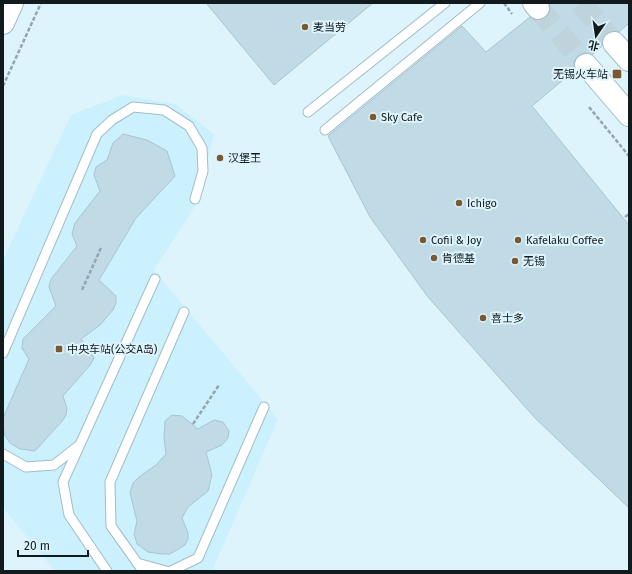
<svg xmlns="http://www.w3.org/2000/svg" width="632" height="574" viewBox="0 0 632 574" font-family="'Fira Sans','Noto Sans SC',sans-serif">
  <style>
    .built { fill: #cbf0fe }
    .building { fill: #c0dbe6; stroke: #aac4cf }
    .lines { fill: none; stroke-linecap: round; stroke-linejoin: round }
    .secondary-tunnel { stroke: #bfd3dc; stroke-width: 22; stroke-dasharray: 22 11; stroke-linecap: butt }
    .lane-casing { stroke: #a2bdc7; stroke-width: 11 }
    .secondary-casing { stroke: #a2bdc7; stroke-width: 24 }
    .highway-casing { stroke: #a2bdc7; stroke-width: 24 }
    .path { stroke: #94a6ad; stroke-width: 2.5; stroke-dasharray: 4 2; stroke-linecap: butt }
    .lane { stroke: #fff; stroke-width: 9 }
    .secondary { stroke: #fff; stroke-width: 22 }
    .highway { stroke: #fff; stroke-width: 22 }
    .poi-dot { fill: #7a5930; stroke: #def4fd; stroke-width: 1.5 }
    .labels { text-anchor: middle; stroke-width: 4; stroke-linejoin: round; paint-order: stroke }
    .poi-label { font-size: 11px; fill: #111b1e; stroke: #def4fd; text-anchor: start }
  </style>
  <rect width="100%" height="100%" fill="#def4fd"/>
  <path class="built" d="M123 95 175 104 214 134 197 203 154 270 278 419 212 571H55L3 508V260L71 115Z"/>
  <g class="building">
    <path d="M206 3H373L274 85Z"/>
    <path d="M549 3H629V23L619 32 612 31 606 33 602 39V46L592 55 584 53 578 56 574 61 575 70 532 106 629 225V508L535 418 428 297 370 217 328 136 462 26 486 52 530 17 534 20H539L545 18 550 12V7Z"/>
    <path d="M123 134 147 140 167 151 175 176 136 218 99 280 116 296V303L113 310 100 325 81 339 94 358 90 365 63 396 67 408 66 415 63 420 35 451 20 449 10 443 4 434 3 418 29 359 22 348 23 339 56 306 49 287 50 282 52 278 77 246 72 234 75 223 100 191 94 175 96 167 107 160 113 143Z"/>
    <path d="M172 415 182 416 198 429 214 420 223 422 229 431 228 438 222 445 206 452 212 475 208 491 188 507 182 518 188 533V539L185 545 170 554H162L148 552 137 544 134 534 137 521 130 493 133 483 139 477 156 465 166 454 164 438 165 421Z"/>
  </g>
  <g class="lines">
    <g class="secondary-tunnel">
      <path d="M581 3 614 43"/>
      <path d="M538 8 586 65"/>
    </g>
    <g class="lane-casing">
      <g id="lane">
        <path d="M308 112 445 3"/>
        <path d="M325 130 480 3"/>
        <path d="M3 353 97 134 112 120 133 107 164 110 189 126 202 148 203 171 195 199"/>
        <path d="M3 454 26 467 54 465 78 446"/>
        <path d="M137 563 166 571"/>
        <path d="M107 571 69 515 63 482 155 279"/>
        <path d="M143 571 111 526 110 482 184 312"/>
        <path d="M171 571 198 558 264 407"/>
      </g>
    </g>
    <g class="secondary-casing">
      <g id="secondary">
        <path d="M534 3 538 8"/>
        <path d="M614 43 629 60"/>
        <path d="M586 65 629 115"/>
      </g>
    </g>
    <g class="highway-casing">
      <path id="highway" d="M3 23 12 3"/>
    </g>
    <g class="path">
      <path d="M504 3 512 14"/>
      <path d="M3 86 41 3"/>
      <path d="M589 107 629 156"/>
      <path d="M625 217 629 214"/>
      <path d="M82 290 101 248"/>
      <path d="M193 424 219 385"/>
    </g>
    <use href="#lane" class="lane"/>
    <use href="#secondary" class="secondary"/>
    <use href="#highway" class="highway"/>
  </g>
  <g class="poi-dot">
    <circle cx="305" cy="27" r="4"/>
    <rect x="612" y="69" width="10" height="10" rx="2"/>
    <circle cx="373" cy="117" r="4"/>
    <circle cx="220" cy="158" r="4"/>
    <circle cx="459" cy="203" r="4"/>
    <circle cx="423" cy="240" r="4"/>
    <circle cx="518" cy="240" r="4"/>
    <circle cx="434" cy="258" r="4"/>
    <circle cx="515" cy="261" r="4"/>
    <circle cx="483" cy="318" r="4"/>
    <rect x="55" y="345" width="8" height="8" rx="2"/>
  </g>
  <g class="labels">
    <g class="poi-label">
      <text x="313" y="31">麦当劳</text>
      <text x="608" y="78" text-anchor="end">无锡火车站</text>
      <text x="381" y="121">Sky Cafe</text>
      <text x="228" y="162">汉堡王</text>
      <text x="467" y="207">Ichigo</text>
      <text x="431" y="244">Cofii &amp; Joy</text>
      <text x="526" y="244">Kafelaku Coffee</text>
      <text x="442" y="262">肯德基</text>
      <text x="523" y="265">无锡</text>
      <text x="491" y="322">喜士多</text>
      <text x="67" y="353">中央车站(公交A岛)</text>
    </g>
  </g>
  <rect width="632" height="574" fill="none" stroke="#111b1e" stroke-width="8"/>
  <g transform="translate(596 36) rotate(193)" stroke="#def4fd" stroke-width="3" paint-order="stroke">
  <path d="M0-3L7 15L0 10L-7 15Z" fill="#111b1e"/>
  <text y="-6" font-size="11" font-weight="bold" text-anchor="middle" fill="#111b1e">北</text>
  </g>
  <path d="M18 550v6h70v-6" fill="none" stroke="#111b1e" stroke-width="2"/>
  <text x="24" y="550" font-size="12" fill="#111b1e" stroke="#def4fd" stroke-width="3" paint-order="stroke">20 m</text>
</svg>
